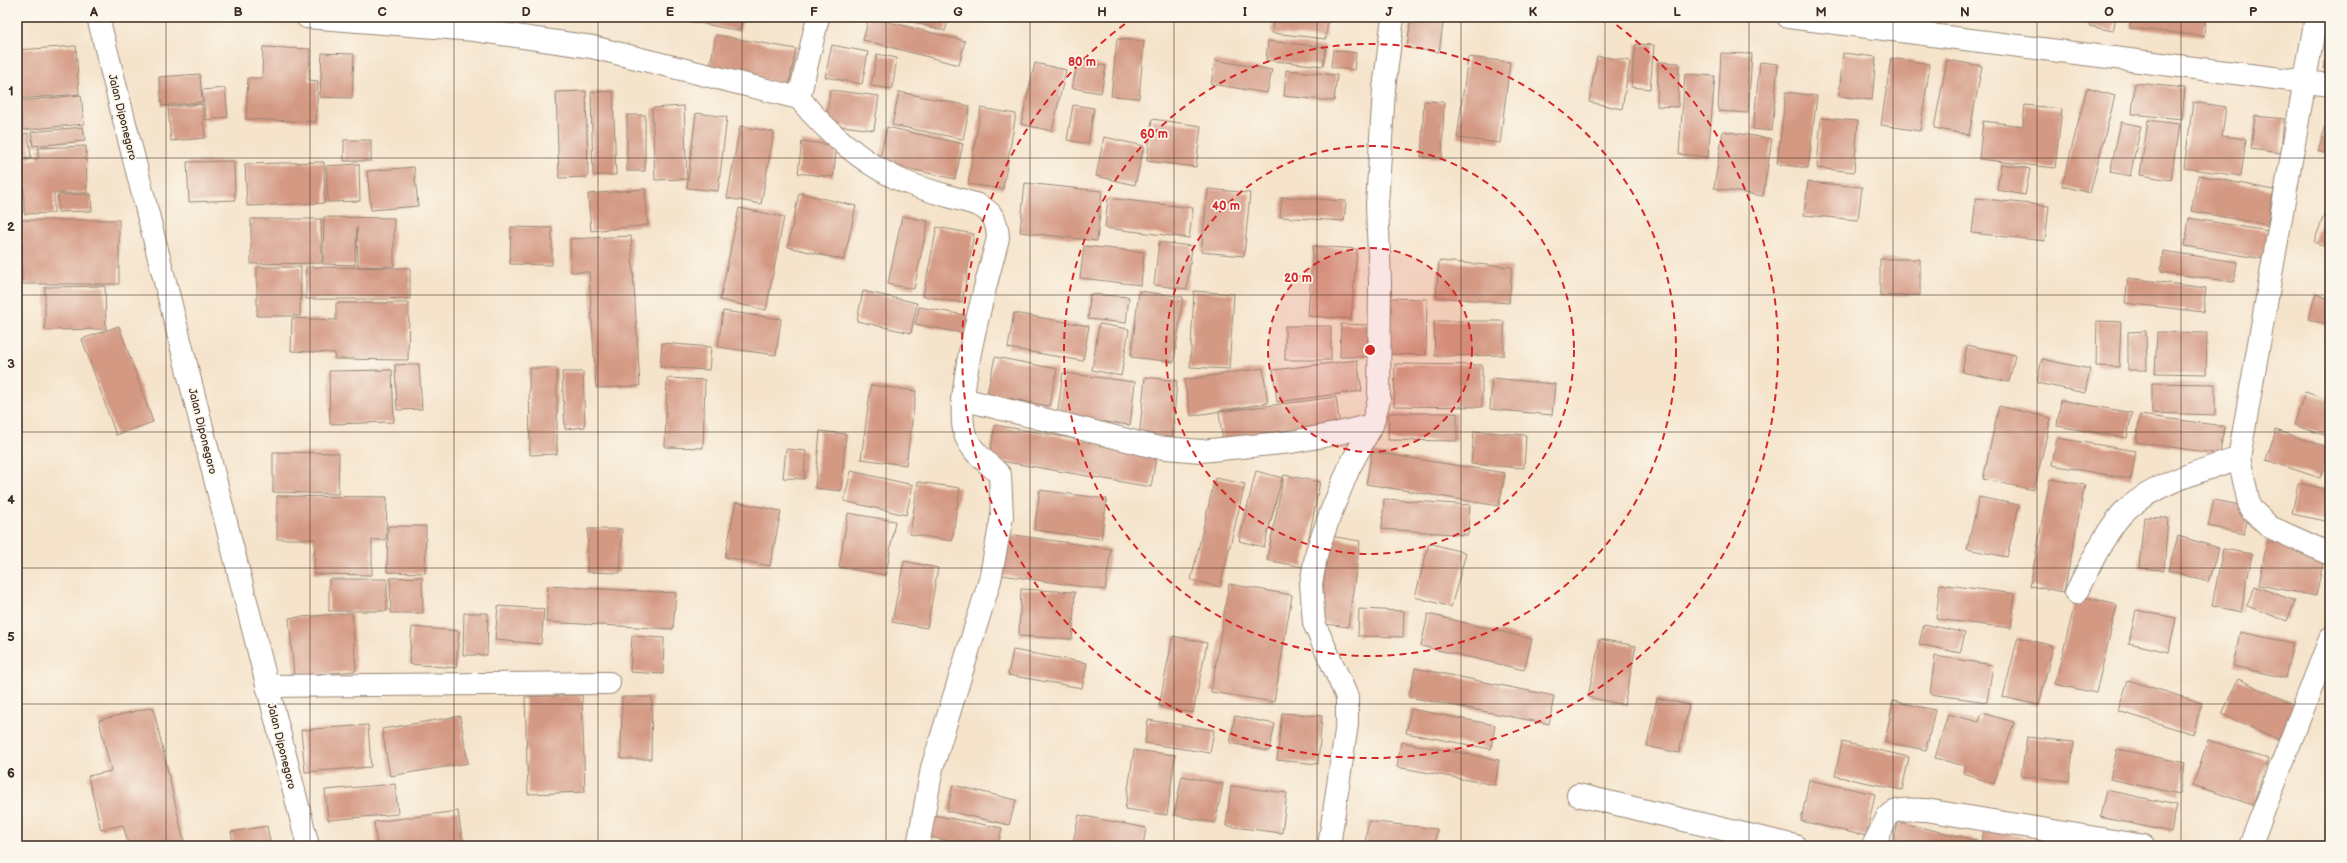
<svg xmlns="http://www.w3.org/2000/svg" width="2347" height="863" viewBox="0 0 2347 863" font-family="'Balsamiq Sans',sans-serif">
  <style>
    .building { fill: #d49983 }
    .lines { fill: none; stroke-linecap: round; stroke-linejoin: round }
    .minor-casing { stroke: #988674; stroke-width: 24 }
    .secondary-casing { stroke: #988674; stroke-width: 24 }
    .minor { stroke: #fff; stroke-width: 22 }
    .secondary { stroke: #fff; stroke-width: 22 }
    .grid { fill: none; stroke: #3b2a1e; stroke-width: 1; stroke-opacity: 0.55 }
    .ring { fill: none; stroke: #d62828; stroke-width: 2; stroke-dasharray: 7 5 }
    .labels { text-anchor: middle; stroke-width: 3.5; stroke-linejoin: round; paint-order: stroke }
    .street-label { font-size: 11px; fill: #3b2a1e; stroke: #fbf7ec }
    .centre { fill: #d62828; stroke: #fbf7ec; stroke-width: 2 }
    .ring-label { font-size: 12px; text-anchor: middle; font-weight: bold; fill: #d62828; stroke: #fbf7ec; stroke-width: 3.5; stroke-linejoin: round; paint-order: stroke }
    .neatline { fill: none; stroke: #3b2a1e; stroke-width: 1.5 }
    .grid-label { font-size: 13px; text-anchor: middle; font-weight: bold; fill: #3b2a1e }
  </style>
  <rect width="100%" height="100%" fill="#fbf7ec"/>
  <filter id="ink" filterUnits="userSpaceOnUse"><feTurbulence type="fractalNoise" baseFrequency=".025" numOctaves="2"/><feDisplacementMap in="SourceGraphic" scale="8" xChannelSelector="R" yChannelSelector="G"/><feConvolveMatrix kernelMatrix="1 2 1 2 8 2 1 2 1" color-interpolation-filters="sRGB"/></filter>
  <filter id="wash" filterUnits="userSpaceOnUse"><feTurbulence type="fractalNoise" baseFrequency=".012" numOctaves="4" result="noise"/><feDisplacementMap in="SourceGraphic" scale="16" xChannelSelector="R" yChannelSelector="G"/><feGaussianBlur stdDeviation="0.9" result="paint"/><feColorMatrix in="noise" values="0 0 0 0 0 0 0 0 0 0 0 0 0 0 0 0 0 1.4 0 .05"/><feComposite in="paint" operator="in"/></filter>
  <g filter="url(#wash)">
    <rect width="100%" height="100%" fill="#f5e3ca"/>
    <g id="blocks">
      <g class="building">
        <path d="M678 17H743L740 31 678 19Z"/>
        <path d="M869 17 965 41 959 65 863 40Z"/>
        <path d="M895 17H949L945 31Z"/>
        <path d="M1273 17H1328L1326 39 1272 33Z"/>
        <path d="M1411 17H1444L1439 52 1407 48Z"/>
        <path d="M2091 17H2116L2113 31 2089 26Z"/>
        <path d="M2131 17H2206L2204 36 2130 28Z"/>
        <path d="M716 35 796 49 789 84 709 70Z"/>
        <path d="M2329 36H2330V69H2324Z"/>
        <path d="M1117 39 1144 41 1139 98 1111 96Z"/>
        <path d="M1268 41 1326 47 1323 66 1266 60Z"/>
        <path d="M1636 44 1654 45 1650 89 1631 87Z"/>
        <path d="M832 45 868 52 862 84 825 77Z"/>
        <path d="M76 46 79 94 17 99V50Z"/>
        <path d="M263 47 310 49 309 80 318 81 316 122 246 119 248 78H262Z"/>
        <path d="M1333 50 1356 53 1354 70 1331 67Z"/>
        <path d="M322 53 354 54 352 98 320 97Z"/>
        <path d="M1721 53 1752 54 1748 113 1718 111Z"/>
        <path d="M1843 53 1876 57 1872 100 1839 96Z"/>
        <path d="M877 54 897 58 892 89 871 86Z"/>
        <path d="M1597 56 1630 61 1622 109 1589 102Z"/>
        <path d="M1468 57 1510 62 1500 143 1457 138Z"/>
        <path d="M1891 58 1930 64 1920 131 1881 125Z"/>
        <path d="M1078 60 1106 66 1101 93 1072 88Z"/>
        <path d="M1215 60 1272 70 1267 93 1211 84Z"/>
        <path d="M1947 60 1982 66 1969 135 1934 128Z"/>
        <path d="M1658 62 1679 63 1678 107 1657 106Z"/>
        <path d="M1760 62 1778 64 1772 131 1753 129Z"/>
        <path d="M1035 63 1066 70 1052 131 1021 124Z"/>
        <path d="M1286 70 1337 75 1334 101 1284 96Z"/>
        <path d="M200 74 202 102 162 106 159 77Z"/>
        <path d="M1685 74 1715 76 1708 157 1679 154Z"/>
        <path d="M2135 83 2185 88 2182 119 2132 114Z"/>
        <path d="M225 88 228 117 206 120 202 90Z"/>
        <path d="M2087 88 2115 96 2090 193 2062 186Z"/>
        <path d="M830 90 879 96 874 130 826 124Z"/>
        <path d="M586 91 588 177 559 178 556 92Z"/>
        <path d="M613 91 616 175H593L591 92Z"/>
        <path d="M899 92 970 106 963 139 892 125Z"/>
        <path d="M1786 92 1817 96 1808 168 1777 164Z"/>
        <path d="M81 95 84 124 23 130 20 101Z"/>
        <path d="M1424 101 1444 102 1442 158 1421 157Z"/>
        <path d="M2193 102 2226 107 2222 136 2246 139 2241 176 2184 168Z"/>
        <path d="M202 104 205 138 171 141 168 107Z"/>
        <path d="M1073 105 1094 108 1088 144 1067 140Z"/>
        <path d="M2025 105 2062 109 2055 168 1979 159 1983 121 2023 126Z"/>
        <path d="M684 106 687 179 655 180 652 108Z"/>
        <path d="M981 108 1016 114 1003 189 968 184Z"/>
        <path d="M17 111 20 134 28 133 31 158 17 159Z"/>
        <path d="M2330 112V155L2318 151Z"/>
        <path d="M696 113 727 117 718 191 687 188Z"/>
        <rect x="627" y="115" width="18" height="56"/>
        <path d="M2255 116 2284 119 2281 153 2251 149Z"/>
        <path d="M1821 118 1858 121 1854 172 1817 168Z"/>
        <path d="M1152 119 1201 126 1196 167 1147 161Z"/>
        <path d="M2148 120 2179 124 2171 180 2140 175Z"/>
        <path d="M2121 122 2141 126 2130 176 2110 172Z"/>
        <path d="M740 126 774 132 761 204 727 198Z"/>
        <path d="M83 127 85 141 33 146 31 132Z"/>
        <path d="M887 127 963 144 955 179 879 162Z"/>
        <path d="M1723 131 1772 139 1763 196 1714 188Z"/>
        <path d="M1104 137 1144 146 1135 185 1096 176Z"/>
        <rect x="344" y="140" width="27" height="21"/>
        <path d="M802 141 837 146 833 177 798 173Z"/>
        <path d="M86 146 87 193H54V213L24 214 23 160 38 159V148Z"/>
        <path d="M234 161 235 200 189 202 187 162Z"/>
        <path d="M324 162 325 203 247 206 245 164Z"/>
        <path d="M359 164 360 201 328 202 326 166Z"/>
        <path d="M2001 164 2030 169 2025 195 1997 190Z"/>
        <path d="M414 167 418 206 371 210 367 171Z"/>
        <path d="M2198 175 2274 190 2267 225 2191 211Z"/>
        <path d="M17 178 21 210H17Z"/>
        <path d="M1808 182 1862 187 1858 220 1804 215Z"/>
        <path d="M1025 183 1102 191 1097 241 1020 232Z"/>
        <path d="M645 189 648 225 591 231 588 194Z"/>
        <path d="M1208 189 1250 193 1244 256 1201 252Z"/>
        <path d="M799 193 856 206 844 260 788 247Z"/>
        <path d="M91 194 92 211 58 212V195Z"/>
        <path d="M1282 197 1346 201 1344 221 1280 217Z"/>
        <path d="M1108 198 1193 208 1189 238 1105 228Z"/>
        <path d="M1976 198 2049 206 2045 241 1972 233Z"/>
        <path d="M739 208 784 217 766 310 720 300Z"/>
        <path d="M2326 210 2330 212V248L2314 242Z"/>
        <path d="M902 216 928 221 914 289 888 284Z"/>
        <path d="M324 217 394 218V266L358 267 357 227 355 265 323 264Z"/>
        <path d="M2189 218 2268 231 2264 259 2185 246Z"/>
        <path d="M251 219H321L322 263 251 264Z"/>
        <rect x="22" y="220" width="97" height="64"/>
        <path d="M511 227 552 228V265L510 264Z"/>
        <path d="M937 227 974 234 962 303 923 296Z"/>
        <path d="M631 236 640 386 596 388 589 272H571L570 239Z"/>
        <path d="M1159 242 1192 246 1187 289 1154 285Z"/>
        <path d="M1084 246 1144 252 1141 285 1080 278Z"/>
        <path d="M1313 246 1357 249 1351 319 1308 316Z"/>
        <path d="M2163 251 2237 262 2234 282 2161 272Z"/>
        <path d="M1880 259H1920V295L1880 296Z"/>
        <path d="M1439 261 1512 267 1509 303 1436 297Z"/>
        <path d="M257 267H301L300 316H257Z"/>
        <path d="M306 267 410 268V299H306Z"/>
        <path d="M2128 278 2206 288 2203 312 2125 303Z"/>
        <path d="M105 286 106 329 45 330V287Z"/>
        <path d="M863 291 917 303 911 333 857 321Z"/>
        <path d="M1139 291 1183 297 1174 362 1131 357Z"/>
        <path d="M1194 291 1234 294 1229 369 1190 367Z"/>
        <path d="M1090 294 1129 297 1126 323 1088 319Z"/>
        <path d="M2316 294 2330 299V326L2308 319Z"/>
        <path d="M1388 298 1427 299 1426 355 1387 354Z"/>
        <path d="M336 303H409L408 360 335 359V353L291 351 292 318 336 320Z"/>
        <path d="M919 307 976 317 972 335 915 324Z"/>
        <path d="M723 311 781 319 776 355 718 347Z"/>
        <path d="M1014 313 1089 326 1083 361 1008 348Z"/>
        <path d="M1434 321H1504V355L1435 356Z"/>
        <path d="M2097 321 2121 322 2119 367 2096 366Z"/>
        <path d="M1099 324 1129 329 1121 376 1092 370Z"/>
        <path d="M1341 324 1368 325 1367 357H1340Z"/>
        <path d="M119 326 153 422 116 435 82 339Z"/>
        <rect x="1285" y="326" width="46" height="34"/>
        <path d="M2146 331 2147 370H2128V332Z"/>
        <path d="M2157 332 2207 333 2206 374 2155 373Z"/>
        <path d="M662 343 711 347 709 370 660 367Z"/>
        <path d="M1967 345 2015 355 2009 382 1962 372Z"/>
        <path d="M995 357 1057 369 1049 406 987 394Z"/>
        <path d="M2042 359 2090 369 2085 393 2037 383Z"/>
        <path d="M1357 360 1362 391 1277 402 1273 370Z"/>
        <path d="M419 364 422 409 397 410 395 365Z"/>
        <path d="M1395 364 1482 365V407L1394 406Z"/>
        <path d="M529 368H557V454L530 455Z"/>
        <path d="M1263 368 1268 403 1191 416 1184 380Z"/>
        <path d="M392 370 394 422 330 424 329 371Z"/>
        <path d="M562 372H583L585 427 565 429Z"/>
        <path d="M1063 373 1135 382 1130 425 1057 416Z"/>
        <path d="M1145 377 1177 381 1172 442 1139 439Z"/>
        <path d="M667 378 705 380 703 448 665 447Z"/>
        <path d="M1492 378 1555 384 1552 415 1490 409Z"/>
        <path d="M2152 383 2215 384V415L2152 413Z"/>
        <path d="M871 385 916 391 906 465 861 459Z"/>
        <path d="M2305 392 2330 400V437L2294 425Z"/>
        <path d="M1336 397 1340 428 1223 443 1219 412Z"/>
        <path d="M2061 400 2132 413 2127 438 2057 426Z"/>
        <path d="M1999 406 2051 418 2034 490 1983 479Z"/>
        <path d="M1389 413H1457V441L1388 440Z"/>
        <path d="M2140 415 2224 426 2220 454 2136 442Z"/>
        <path d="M995 425 1157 453 1151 487 989 459Z"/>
        <path d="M2276 430 2330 448 2320 478 2266 460Z"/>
        <path d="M820 431 846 434 841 491 815 488Z"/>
        <path d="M1474 431 1526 435 1524 468 1471 464Z"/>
        <path d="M2057 438 2136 451 2131 479 2052 465Z"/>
        <path d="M786 449 806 451 804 479 783 478Z"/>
        <path d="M273 452 339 453 338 494 273 492Z"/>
        <path d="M1372 452 1505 473 1499 506 1366 484Z"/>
        <path d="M851 471 913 485 906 515 844 501Z"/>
        <path d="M1256 471 1282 478 1264 547 1239 541Z"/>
        <path d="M1284 475 1320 482 1303 567 1267 560Z"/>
        <path d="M1215 478 1245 484 1220 587 1191 580Z"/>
        <path d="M2050 479 2085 485 2064 592 2030 586Z"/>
        <path d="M918 482 960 488 952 541 910 534Z"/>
        <path d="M2298 483 2330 490V522L2292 514Z"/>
        <path d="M1040 490 1107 499 1101 539 1034 530Z"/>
        <path d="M277 496 387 497 386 540H372V575L314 574 315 539H277Z"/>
        <path d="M1979 497 2019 505 2007 557 1967 549Z"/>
        <path d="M1384 499 1470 505 1468 535 1382 529Z"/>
        <path d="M2214 500 2250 507 2244 534 2208 526Z"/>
        <path d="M736 502 781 511 770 566 725 557Z"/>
        <path d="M848 513 895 521 886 575 839 567Z"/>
        <path d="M2144 517 2168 518 2164 570 2139 568Z"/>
        <path d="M388 526H426L425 573 387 572Z"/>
        <path d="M588 529H622L620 573 587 572Z"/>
        <path d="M1007 534 1111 549 1105 590 1002 575Z"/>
        <path d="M1330 536 1360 541 1348 627 1318 623Z"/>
        <path d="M2178 536 2219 548 2208 582 2168 570Z"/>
        <path d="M2267 541 2325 553 2316 596 2259 585Z"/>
        <path d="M1429 543 1466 553 1451 607 1415 597Z"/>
        <path d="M2223 549 2252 554 2241 612 2212 606Z"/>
        <path d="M904 561 938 568 927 628 892 622Z"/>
        <path d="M422 577 423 613H391L390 578Z"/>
        <rect x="329" y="579" width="58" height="32"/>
        <path d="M1229 584 1292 595 1274 702 1211 692Z"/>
        <path d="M1940 584 2015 594 2011 628 1936 619Z"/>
        <path d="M548 586 676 593 673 629 546 622Z"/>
        <path d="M2255 586 2295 601 2287 621 2247 606Z"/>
        <path d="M1021 589 1075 592 1072 639 1019 636Z"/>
        <path d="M2077 595 2117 605 2096 693 2055 684Z"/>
        <path d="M498 606 544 609 541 644 495 640Z"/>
        <path d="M1359 609 1404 611 1403 637 1358 636Z"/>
        <path d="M2136 610 2176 618 2169 652 2129 643Z"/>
        <path d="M352 613 356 671 294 676 289 618Z"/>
        <path d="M464 613H488L487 655H463Z"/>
        <path d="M1428 614 1532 639 1524 670 1421 646Z"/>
        <path d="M1924 624 1965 633 1960 653 1919 644Z"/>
        <path d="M412 627 459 631 456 668 409 664Z"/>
        <path d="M2240 632 2293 643 2285 678 2233 666Z"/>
        <path d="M632 636 664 638 663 674 630 672Z"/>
        <path d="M1173 636 1207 643 1193 713 1159 706Z"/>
        <path d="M2018 637 2053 646 2039 705 2003 697Z"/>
        <path d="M1600 639 1636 646 1624 705 1588 697Z"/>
        <path d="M1013 650 1087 663 1082 688 1008 675Z"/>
        <path d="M1935 656 1993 665 1987 702 1930 694Z"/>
        <path d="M1415 668 1554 696 1549 724 1409 697Z"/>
        <path d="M2238 679 2300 707 2284 742 2222 714Z"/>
        <path d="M2128 680 2202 703 2193 734 2118 711Z"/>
        <path d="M582 695 585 792 528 794 525 697Z"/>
        <path d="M622 697H652L651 759H621Z"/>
        <path d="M1657 698 1689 705 1679 753 1647 746Z"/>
        <path d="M1893 701 1935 710 1926 750 1885 742Z"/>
        <path d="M153 707 185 846H117L128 843 123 825 101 830 88 776 111 771 99 720Z"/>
        <path d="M1411 709 1495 725 1491 749 1406 733Z"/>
        <path d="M1282 713 1322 716 1318 764 1277 760Z"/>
        <path d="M1982 713 2014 722 1994 784 1963 773 1965 766 1935 758 1948 714 1979 722Z"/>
        <path d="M460 716 468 763 390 776 382 729Z"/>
        <path d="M1235 716 1275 724 1269 751 1230 743Z"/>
        <path d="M1148 720 1214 730 1210 753 1145 743Z"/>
        <path d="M368 725 371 767 305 772 301 730Z"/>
        <path d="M2027 737 2074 742 2069 781 2021 776Z"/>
        <path d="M2208 740 2268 759 2253 805 2193 785Z"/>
        <path d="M1401 742 1499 760 1495 785 1397 767Z"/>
        <path d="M1842 742 1909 757 1902 790 1835 776Z"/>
        <path d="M2117 749 2185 763 2179 794 2110 779Z"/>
        <path d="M1134 750 1175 755 1167 815 1125 809Z"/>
        <path d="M1182 776 1223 784 1215 823 1174 815Z"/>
        <path d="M1809 780 1875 794 1866 836 1801 821Z"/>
        <path d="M395 784 398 814 328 820 325 790Z"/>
        <path d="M953 785 1016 800 1009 825 947 811Z"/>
        <path d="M1231 786 1287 793 1282 833 1226 826Z"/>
        <path d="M2106 790 2177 805 2171 832 2100 817Z"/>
        <path d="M458 811 463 846H377L374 822Z"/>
        <path d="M933 815 1002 828 998 846H976L929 837Z"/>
        <path d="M1079 815 1146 828 1143 846H1072Z"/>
        <path d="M1368 821 1437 829 1435 846H1365Z"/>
        <path d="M1898 822 1979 841 1978 846H1893Z"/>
        <path d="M267 826 271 846H234L231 832Z"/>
        <path d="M1984 829 2050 842 2049 846H1981Z"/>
      </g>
    </g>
  </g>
  <g filter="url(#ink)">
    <use href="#blocks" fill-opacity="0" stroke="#988674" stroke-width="1"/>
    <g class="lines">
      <g class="minor-casing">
        <g id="minor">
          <path d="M307 17 474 30 592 47 799 98 818 17"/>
          <path d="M1788 17 2330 85"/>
          <path d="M2316 17 2239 458 2250 508 2270 527 2330 554"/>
          <path d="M799 98C824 129 860 161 896 178 921 190 951 196 978 205 993 212 997 221 998 238 988 278 951 403 966 437 974 455 988 462 1000 475L1002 516 990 580 932 768 918 846"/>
          <path d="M962 399 1155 447 1201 451 1291 442 1335 434 1372 425"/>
          <path d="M2076 593C2088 569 2108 525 2128 508 2159 482 2201 471 2239 458"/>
          <path d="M267 686 609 683"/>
          <path d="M1578 795 1795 846"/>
          <path d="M1329 846 1347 724V697L1314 623 1311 584 1317 551 1331 512 1349 468 1372 425 1379 400 1380 282 1377 205 1384 89 1393 17"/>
          <path d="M1873 846 1888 816C1897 807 1914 810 1926 810L2144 846"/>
          <path d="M2250 846 2330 639"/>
        </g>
      </g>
      <g class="secondary-casing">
        <path id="secondary" d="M98 17 308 846"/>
      </g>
      <use href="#minor" class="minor"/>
      <use href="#secondary" class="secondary"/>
    </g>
  </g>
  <path class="grid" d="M166 17V846M310 17V846M454 17V846M598 17V846M742 17V846M886 17V846M1030 17V846M1174 17V846M1317 17V846M1461 17V846M1605 17V846M1749 17V846M1893 17V846M2037 17V846M2181 17V846M17 158H2330M17 295H2330M17 432H2330M17 568H2330M17 704H2330"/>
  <circle cx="1370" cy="350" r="102" fill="#d62828" fill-opacity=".12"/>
  <g class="ring">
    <circle cx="1370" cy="350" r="102"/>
    <circle cx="1370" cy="350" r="204"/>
    <circle cx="1370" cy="350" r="306"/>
    <path d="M1607 18A408 408 0 1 1 1133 18"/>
  </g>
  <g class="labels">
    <g class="street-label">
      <text transform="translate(123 117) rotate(76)" y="4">Jalan Diponegoro</text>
      <text transform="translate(203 431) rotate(76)" y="4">Jalan Diponegoro</text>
      <text transform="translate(282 746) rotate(76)" y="4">Jalan Diponegoro</text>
    </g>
  </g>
  <circle cx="1370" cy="350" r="6" class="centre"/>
  <g class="ring-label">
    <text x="1082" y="66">80 m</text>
    <text x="1154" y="138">60 m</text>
    <text x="1226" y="210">40 m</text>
    <text x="1298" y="282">20 m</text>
  </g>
  <rect width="2347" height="863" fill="none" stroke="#fbf7ec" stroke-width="44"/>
  <rect x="22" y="22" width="2303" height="819" class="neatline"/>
  <g class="grid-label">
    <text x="94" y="16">A</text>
    <text x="238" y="16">B</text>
    <text x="382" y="16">C</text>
    <text x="526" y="16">D</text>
    <text x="670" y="16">E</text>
    <text x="814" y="16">F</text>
    <text x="958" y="16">G</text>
    <text x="1102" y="16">H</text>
    <text x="1245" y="16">I</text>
    <text x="1389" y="16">J</text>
    <text x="1533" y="16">K</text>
    <text x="1677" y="16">L</text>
    <text x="1821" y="16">M</text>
    <text x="1965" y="16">N</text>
    <text x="2109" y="16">O</text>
    <text x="2253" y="16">P</text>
    <text x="11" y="95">1</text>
    <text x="11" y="231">2</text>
    <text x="11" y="368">3</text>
    <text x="11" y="504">4</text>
    <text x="11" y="641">5</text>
    <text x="11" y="777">6</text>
  </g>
</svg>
